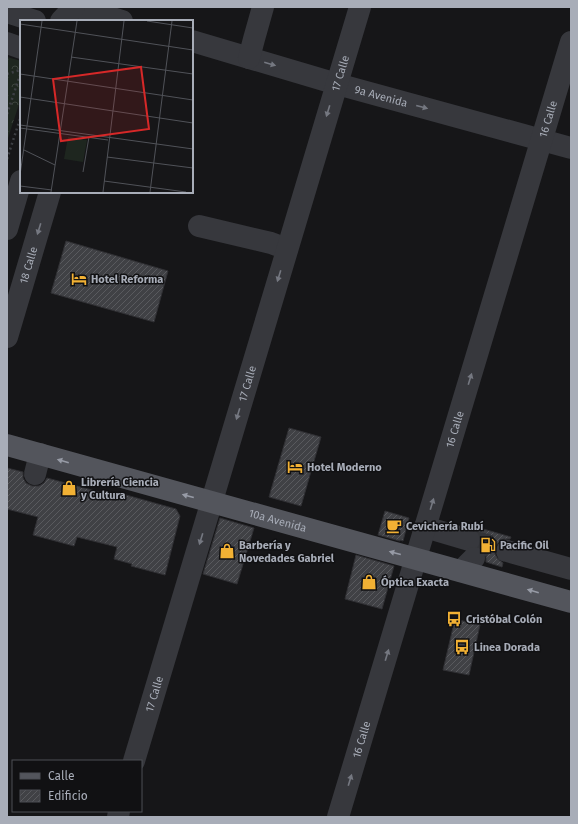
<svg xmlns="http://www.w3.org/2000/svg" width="578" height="824" viewBox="0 0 578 824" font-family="'Fira Sans',sans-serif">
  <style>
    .park { fill: url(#park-crowns) }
    .building { fill: url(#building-hatch); stroke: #303034 }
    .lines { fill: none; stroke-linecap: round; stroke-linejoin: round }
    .minor-tunnel { stroke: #333438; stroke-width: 22; stroke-dasharray: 22 11; stroke-linecap: butt }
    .path { stroke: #3d3f44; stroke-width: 2.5; stroke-dasharray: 2 3; stroke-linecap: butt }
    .minor { stroke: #37383d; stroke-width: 22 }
    .major { stroke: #53555c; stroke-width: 22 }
    .oneway { fill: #757881 }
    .oneway2 { fill: #979ba6 }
    .labels { text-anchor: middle; stroke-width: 3; stroke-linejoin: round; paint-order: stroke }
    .street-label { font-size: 11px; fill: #a8adb8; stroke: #111113 }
    .poi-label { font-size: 11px; font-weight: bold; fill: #a8adb8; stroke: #111113; text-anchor: start }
    .inset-road { fill: none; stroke: #505258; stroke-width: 1 }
    .view { fill: #d62828; fill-opacity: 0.15; stroke: #d62828; stroke-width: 2 }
    .inset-edge { fill: none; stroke: #a8adb8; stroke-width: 2 }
  </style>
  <defs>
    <pattern id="park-crowns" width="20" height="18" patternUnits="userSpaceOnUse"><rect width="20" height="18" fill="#1e261f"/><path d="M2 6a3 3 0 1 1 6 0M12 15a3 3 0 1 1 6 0" fill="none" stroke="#3c433d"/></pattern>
    <pattern id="building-hatch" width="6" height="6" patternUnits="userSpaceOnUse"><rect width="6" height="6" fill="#404145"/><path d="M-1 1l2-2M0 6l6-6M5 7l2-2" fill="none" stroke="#595a5e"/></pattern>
  </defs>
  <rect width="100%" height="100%" fill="#161618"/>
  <path class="park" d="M7 57 21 61V98L7 141Z"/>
  <g class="building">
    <path d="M66 241 168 271 154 322 51 293Z"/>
    <path d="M289 428 321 437 301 506 269 497Z"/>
    <path d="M7 468 23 472V478L26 483 32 486H39L44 483 47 478 118 497 119 493 176 509 180 516 165 575 131 566 132 564 114 559 117 547 77 537 74 546 33 535 38 517 7 509Z"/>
    <path d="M385 511 409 518 403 541 400 540V541L378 535Z"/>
    <path d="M220 518 254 528 237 584 203 574Z"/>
    <path d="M473 526 511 537 510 539H504L499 542 495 547V554L498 559 503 563 502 567 486 562V554L483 549 479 547 481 543V537L478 531 472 528Z"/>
    <path d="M356 555 394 566 382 609 345 599Z"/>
    <path d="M455 619 480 625 469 675 443 670Z"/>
  </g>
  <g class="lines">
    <path class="minor-tunnel" d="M469 540 507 551"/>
    <g class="path">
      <path d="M7 74 20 70"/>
      <path d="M7 114 21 72"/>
      <path d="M7 159 21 116"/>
    </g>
    <g class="minor">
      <path d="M77 7 122 21"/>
      <path d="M7 12 35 21"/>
      <path d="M61 21 74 7"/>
      <path id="s1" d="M192 41 337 84 571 148"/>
      <path d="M7 43 21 48"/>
      <path d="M249 58 254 39 263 7"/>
      <path d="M199 226 271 243 287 249"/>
      <path d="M7 229 21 181"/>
      <path id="s2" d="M7 337 50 192"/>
      <path d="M35 474 40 454"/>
      <path d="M425 527 469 540"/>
      <path d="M507 551 571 569"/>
      <path d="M461 571 474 558"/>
      <path id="s3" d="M134 761 360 7"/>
      <path d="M118 817 119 811"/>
      <path id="s4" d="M338 817 571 42"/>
    </g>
    <path class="major" id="s5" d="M7 445 571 602"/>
  </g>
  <defs><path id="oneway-solid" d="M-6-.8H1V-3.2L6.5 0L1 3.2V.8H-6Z"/></defs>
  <g class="oneway">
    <use href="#oneway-solid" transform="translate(270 64) rotate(16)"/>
    <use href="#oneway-solid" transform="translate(422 107) rotate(15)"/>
    <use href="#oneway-solid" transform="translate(328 111) rotate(107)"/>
    <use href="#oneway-solid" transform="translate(39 229) rotate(107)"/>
    <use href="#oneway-solid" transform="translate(279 276) rotate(107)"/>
    <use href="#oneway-solid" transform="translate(470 379) rotate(-73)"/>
    <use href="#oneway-solid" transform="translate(238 414) rotate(107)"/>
    <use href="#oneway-solid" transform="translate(432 504) rotate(-73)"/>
    <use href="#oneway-solid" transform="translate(201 539) rotate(107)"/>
    <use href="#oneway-solid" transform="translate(387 655) rotate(-73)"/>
    <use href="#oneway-solid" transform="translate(350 780) rotate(-73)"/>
  </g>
  <g class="oneway2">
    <use href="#oneway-solid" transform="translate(63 461) rotate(-164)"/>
    <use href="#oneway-solid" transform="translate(188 496) rotate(-165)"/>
    <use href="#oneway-solid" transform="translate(395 553) rotate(-165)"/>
    <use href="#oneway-solid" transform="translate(533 591) rotate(-164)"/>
  </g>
  <defs>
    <g id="hotel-bare" transform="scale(1.2)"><path d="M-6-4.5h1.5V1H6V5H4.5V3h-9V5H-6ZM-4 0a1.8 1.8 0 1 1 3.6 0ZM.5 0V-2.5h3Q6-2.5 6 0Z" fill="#f2b134" stroke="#111113" stroke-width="2.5" paint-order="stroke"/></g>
    <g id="shop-bare" transform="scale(1.2)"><path d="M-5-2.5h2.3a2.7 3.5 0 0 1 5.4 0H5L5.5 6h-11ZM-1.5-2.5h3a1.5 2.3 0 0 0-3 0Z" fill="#f2b134" stroke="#111113" stroke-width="2.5" paint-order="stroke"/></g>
    <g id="cafe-bare" transform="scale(1.2)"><path d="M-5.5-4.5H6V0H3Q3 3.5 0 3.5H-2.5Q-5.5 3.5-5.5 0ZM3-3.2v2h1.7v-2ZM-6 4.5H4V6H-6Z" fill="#f2b134" stroke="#111113" stroke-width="2.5" paint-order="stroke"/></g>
    <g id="fuel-bare" transform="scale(1.2)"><path d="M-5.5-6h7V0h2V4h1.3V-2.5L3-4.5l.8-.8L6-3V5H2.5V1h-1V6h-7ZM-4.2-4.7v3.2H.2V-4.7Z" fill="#f2b134" stroke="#111113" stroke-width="2.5" paint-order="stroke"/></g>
    <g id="bus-bare" transform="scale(1.2)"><path d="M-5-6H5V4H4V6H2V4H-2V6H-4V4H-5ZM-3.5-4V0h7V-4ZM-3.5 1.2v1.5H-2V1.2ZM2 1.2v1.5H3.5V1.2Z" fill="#f2b134" stroke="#111113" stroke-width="2.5" paint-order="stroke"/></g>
  </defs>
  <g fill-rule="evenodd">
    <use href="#hotel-bare" x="79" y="279"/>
    <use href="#hotel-bare" x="295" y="467"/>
    <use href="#shop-bare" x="69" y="488"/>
    <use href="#cafe-bare" x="394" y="526"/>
    <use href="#fuel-bare" x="488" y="545"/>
    <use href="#shop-bare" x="227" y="551"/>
    <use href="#shop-bare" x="369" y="582"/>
    <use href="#bus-bare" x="454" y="619"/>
    <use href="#bus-bare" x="462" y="647"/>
  </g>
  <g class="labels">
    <g class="street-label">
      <text dy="4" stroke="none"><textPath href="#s3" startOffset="718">17 Calle</textPath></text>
      <text dy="4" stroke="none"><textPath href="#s1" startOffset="197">9a Avenida</textPath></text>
      <text dy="4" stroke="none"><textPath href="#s4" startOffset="729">16 Calle</textPath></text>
      <text dy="4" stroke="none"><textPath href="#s2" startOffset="75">18 Calle</textPath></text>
      <text dy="4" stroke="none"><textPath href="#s3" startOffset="394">17 Calle</textPath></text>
      <text dy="4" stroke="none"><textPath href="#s4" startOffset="405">16 Calle</textPath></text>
      <text dy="4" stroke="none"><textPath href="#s5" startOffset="281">10a Avenida</textPath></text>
      <text dy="4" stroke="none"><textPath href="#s3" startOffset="70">17 Calle</textPath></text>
      <text dy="4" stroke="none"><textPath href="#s4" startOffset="81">16 Calle</textPath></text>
    </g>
    <g class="poi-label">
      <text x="91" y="283">Hotel Reforma</text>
      <text x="307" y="471">Hotel Moderno</text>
      <text x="81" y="486">Librería Ciencia<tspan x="81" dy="13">y Cultura</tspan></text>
      <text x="406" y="530">Cevichería Rubí</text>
      <text x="239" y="549">Barbería y<tspan x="239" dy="13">Novedades Gabriel</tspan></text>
      <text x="500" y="549">Pacific Oil</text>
      <text x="381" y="586">Óptica Exacta</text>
      <text x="466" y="623">Cristóbal Colón</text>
      <text x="474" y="651">Linea Dorada</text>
    </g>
  </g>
  <g transform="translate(20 20)">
    <rect width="173" height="173" fill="#161618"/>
    <path d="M48 117 67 120 63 142 44 139Z" fill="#1e261f"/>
    <path class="inset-road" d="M127 1 173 8M0 4 173 30M51 37 173 54M0 54 173 80M0 77 173 103M0 105 173 129M0 108 88 120M4 130 35 145M87 137 173 148M63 152 69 117M0 155 22 1M84 161 166 172M0 166 32 170M31 172 57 1M83 172 104 1M130 172 152 1"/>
    <path class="view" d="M121 47 129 109 41 121 33 59Z"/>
    <rect width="173" height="173" class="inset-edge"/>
  </g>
  <rect width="578" height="824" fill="none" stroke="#a8adb8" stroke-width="16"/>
  <rect x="12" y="760" width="130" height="52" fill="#111113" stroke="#4d4f55"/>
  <rect x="20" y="773" width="20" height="6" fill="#53555c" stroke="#4d4f55"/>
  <text x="48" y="780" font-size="12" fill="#a8adb8">Calle</text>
  <rect x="20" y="790" width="20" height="12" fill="url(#building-hatch)" stroke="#4d4f55"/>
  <text x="48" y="800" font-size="12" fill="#a8adb8">Edificio</text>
</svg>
